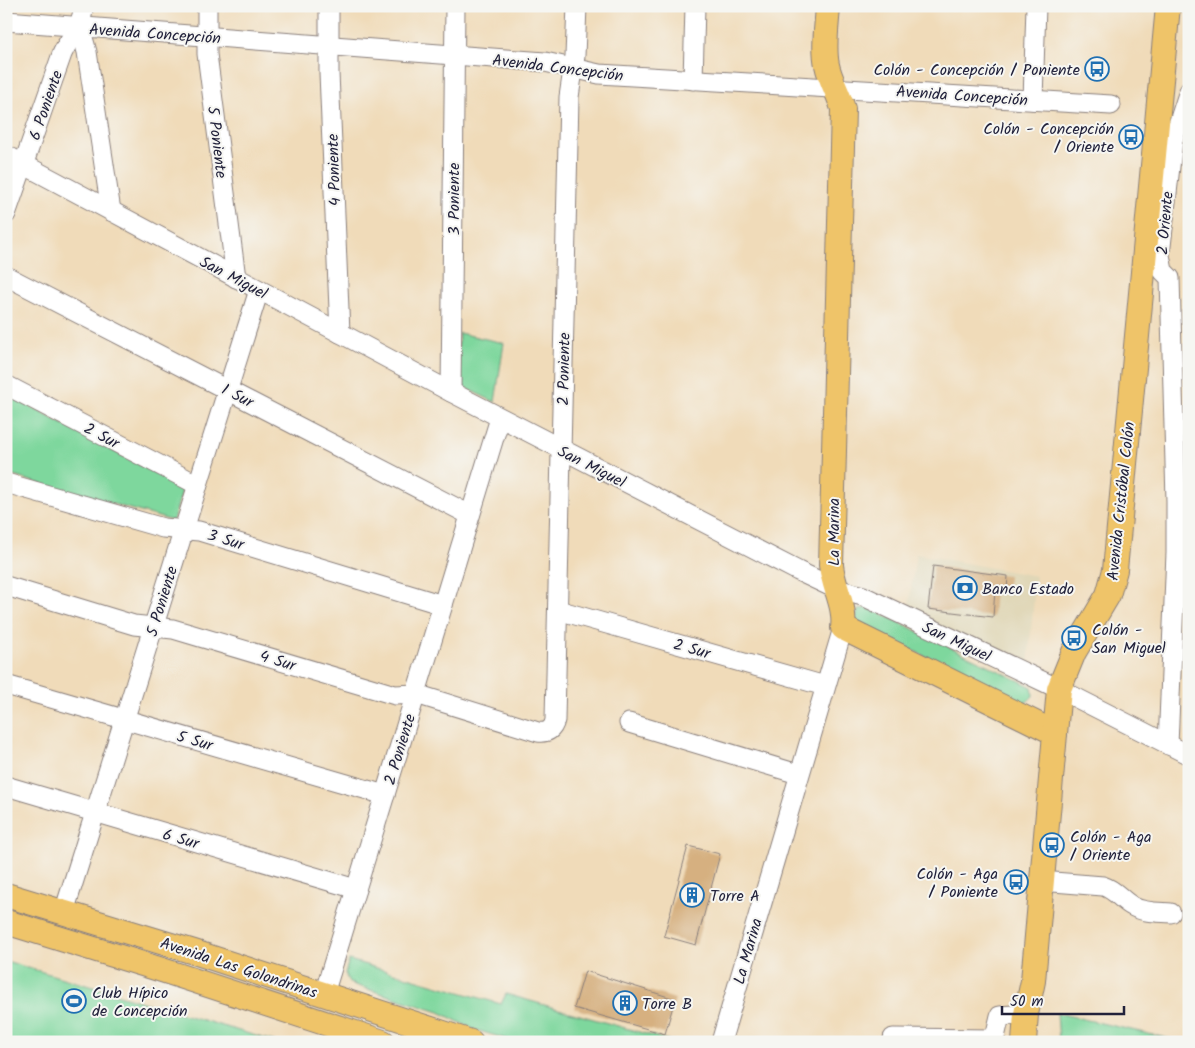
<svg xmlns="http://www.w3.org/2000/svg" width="1195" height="1048" viewBox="0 0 1195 1048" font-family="Kalam,sans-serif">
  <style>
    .built { fill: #e0d7b7 }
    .green { fill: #7ed79d; stroke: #507c6c }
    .building { fill: #d6b080 }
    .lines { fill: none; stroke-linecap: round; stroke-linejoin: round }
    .minor-casing { stroke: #897e7a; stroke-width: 21 }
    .major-casing { stroke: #897e7a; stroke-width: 26 }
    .minor { stroke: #fff; stroke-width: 19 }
    .major { stroke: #efc469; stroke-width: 24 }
    .labels { text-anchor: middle; stroke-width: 4; stroke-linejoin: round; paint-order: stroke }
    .street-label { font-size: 16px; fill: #22223b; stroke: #f6f6f2 }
    .poi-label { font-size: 16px; fill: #22223b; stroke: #f6f6f2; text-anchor: start }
  </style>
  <rect width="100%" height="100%" fill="#f6f6f2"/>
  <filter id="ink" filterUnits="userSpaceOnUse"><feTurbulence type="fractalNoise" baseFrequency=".02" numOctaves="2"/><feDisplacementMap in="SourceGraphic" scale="10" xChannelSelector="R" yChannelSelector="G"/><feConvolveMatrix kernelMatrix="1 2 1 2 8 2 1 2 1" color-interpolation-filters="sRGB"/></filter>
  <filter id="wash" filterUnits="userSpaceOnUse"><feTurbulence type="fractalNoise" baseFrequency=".0096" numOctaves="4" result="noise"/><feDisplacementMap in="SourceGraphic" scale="20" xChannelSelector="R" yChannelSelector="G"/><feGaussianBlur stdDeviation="1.12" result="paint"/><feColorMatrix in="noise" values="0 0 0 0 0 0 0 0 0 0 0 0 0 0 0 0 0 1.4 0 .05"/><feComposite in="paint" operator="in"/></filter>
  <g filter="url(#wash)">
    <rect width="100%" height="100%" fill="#f0dbb9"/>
    <path class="built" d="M916 554 1036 576 1028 664H1015L908 611Z"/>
    <g class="green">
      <path d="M459 333 504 343 495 402 461 386 457 375Z"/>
      <path d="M6 394 183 488 173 521 6 474Z"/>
      <path d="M865 608 874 610 1032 687 1033 696 1028 701 1021 705 855 621 858 610Z"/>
      <path d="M349 960 501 1004 506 994 674 1042H516L473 1029 439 1012 349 983 345 973Z"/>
      <path d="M6 961 276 1042H6Z"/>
      <path d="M1057 1013 1184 1042H1059Z"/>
    </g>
    <g id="blocks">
      <g class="building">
        <path d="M933 566 1008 576 1007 590 995 589 993 617 928 609Z"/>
        <path d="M688 846 720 854 696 945 664 936Z"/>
        <path d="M585 971 675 999 665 1034 574 1008Z"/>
      </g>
    </g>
  </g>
  <g filter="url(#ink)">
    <use href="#blocks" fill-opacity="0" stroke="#897e7a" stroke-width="1"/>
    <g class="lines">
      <g class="minor-casing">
        <g id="minor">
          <path d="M207 6V54L236 278"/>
          <path d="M329 6V73L340 333"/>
          <path d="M6 21 545 62 599 74 1111 105"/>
          <path d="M80 27 87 52 111 211"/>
          <path d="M693 80 695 6"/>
          <path d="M1033 100 1036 6"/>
          <path d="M6 155 451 392 798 571 836 589 863 596 1059 689 1189 755"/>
          <path d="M6 214 62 54C70 36 83 27 83 6"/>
          <path d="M6 276 470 515"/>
          <path d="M6 385 198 485"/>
          <path d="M451 392 455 6"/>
          <path d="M6 483 163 528 199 531 443 605"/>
          <path d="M6 586 134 625 173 629 395 695 416 694 538 732C547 733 553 730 555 720L569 97 575 56 577 6"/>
          <path d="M558 610 825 686"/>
          <path d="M6 685 385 795"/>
          <path d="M629 723 798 774"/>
          <path d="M1168 745 1176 553V501L1170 278 1163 271 1160 255 1173 140 1189 91"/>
          <path d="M6 786 356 889"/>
          <path d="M1041 881 1103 886C1116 890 1121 900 1132 906 1143 913 1159 912 1171 913"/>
          <path d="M64 912 259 290"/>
          <path d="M324 994 500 418"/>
          <path d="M893 1038 992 1039 995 1037 1000 1016 1026 1014"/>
          <path d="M721 1042 843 628"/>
        </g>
      </g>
      <g class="major-casing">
        <g id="major">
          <path d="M828 6C827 25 823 47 827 65 830 80 839 94 843 109L831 565C833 587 846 606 843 628L1055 733"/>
          <path d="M6 895 194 952 471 1042"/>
          <path d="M6 922 162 970 383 1042"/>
          <path d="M1024 1042 1026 1014 1033 981 1059 689 1074 652 1108 595 1115 570 1168 6"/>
        </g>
      </g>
      <use href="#minor" class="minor"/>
      <use href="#major" class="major"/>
    </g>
  </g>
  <defs>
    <g id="bus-ring" transform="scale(1.25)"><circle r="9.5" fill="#f6f6f2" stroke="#1f6fb2" stroke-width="1.5"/><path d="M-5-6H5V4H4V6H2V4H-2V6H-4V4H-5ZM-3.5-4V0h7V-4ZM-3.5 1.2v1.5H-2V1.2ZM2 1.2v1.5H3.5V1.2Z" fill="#1f6fb2"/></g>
    <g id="bank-ring" transform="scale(1.25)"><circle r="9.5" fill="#f6f6f2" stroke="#1f6fb2" stroke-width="1.5"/><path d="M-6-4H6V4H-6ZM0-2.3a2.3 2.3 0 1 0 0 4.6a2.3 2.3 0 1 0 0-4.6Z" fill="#1f6fb2"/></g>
    <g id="building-ring" transform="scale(1.25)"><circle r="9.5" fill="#f6f6f2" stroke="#1f6fb2" stroke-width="1.5"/><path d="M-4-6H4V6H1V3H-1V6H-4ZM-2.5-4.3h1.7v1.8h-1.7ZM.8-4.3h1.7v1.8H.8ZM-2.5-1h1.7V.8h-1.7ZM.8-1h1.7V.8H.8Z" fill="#1f6fb2"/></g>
    <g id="stadium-ring" transform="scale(1.25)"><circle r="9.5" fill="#f6f6f2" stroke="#1f6fb2" stroke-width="1.5"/><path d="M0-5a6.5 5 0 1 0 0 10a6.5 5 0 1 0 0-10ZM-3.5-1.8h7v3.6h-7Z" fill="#1f6fb2"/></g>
  </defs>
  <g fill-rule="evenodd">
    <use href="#bus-ring" x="1097" y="69"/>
    <use href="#bus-ring" x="1131" y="137"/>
    <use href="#bank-ring" x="965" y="588"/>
    <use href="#bus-ring" x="1074" y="638"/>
    <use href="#bus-ring" x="1052" y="845"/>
    <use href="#bus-ring" x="1016" y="882"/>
    <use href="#building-ring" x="692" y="895"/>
    <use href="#stadium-ring" x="74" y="1001"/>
    <use href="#building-ring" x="625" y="1003"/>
  </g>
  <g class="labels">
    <g class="street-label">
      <text transform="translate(155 33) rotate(4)" y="6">Avenida Concepción</text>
      <text transform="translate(558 67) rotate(7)" y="6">Avenida Concepción</text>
      <text transform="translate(962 95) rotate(4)" y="6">Avenida Concepción</text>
      <text transform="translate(45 105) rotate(-71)" y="6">6 Poniente</text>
      <text transform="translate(218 142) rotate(83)" y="6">5 Poniente</text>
      <text transform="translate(333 170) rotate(-92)" y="6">4 Poniente</text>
      <text transform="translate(453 199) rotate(-90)" y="6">3 Poniente</text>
      <text transform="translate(1164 223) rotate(-85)" y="6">2 Oriente</text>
      <text transform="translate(234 277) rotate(28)" y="6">San Miguel</text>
      <text transform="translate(563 369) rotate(-89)" y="6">2 Poniente</text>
      <text transform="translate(238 395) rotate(27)" y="6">1 Sur</text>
      <text transform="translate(102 435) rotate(28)" y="6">2 Sur</text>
      <text transform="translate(592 466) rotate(27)" y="6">San Miguel</text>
      <text transform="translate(1120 501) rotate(-84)" y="6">Avenida Cristóbal Colón</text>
      <text transform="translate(833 532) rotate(-90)" y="6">La Marina</text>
      <text transform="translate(226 539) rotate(17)" y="6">3 Sur</text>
      <text transform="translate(161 601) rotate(-73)" y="6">5 Poniente</text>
      <text transform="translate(957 641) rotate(25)" y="6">San Miguel</text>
      <text transform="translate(692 648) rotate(16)" y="6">2 Sur</text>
      <text transform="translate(278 660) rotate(17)" y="6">4 Sur</text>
      <text transform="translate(195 740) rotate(16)" y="6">5 Sur</text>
      <text transform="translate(399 749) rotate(-73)" y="6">2 Poniente</text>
      <text transform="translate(181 838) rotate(16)" y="6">6 Sur</text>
      <text transform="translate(747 951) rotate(-74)" y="6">La Marina</text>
      <text transform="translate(239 967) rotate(18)" y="6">Avenida Las Golondrinas</text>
    </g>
    <g class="poi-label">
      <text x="1080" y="75" text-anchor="end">Colón - Concepción / Poniente</text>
      <text x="1114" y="134" text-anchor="end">Colón - Concepción<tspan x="1114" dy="18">/ Oriente</tspan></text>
      <text x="982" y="594">Banco Estado</text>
      <text x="1092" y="635">Colón -<tspan x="1092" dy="18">San Miguel</tspan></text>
      <text x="1070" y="842">Colón - Aga<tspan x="1070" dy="18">/ Oriente</tspan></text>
      <text x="998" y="879" text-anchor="end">Colón - Aga<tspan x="998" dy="18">/ Poniente</tspan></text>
      <text x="710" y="901">Torre A</text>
      <text x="92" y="998">Club Hípico<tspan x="92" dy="18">de Concepción</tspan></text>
      <text x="642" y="1009">Torre B</text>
    </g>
  </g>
  <rect width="1195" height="1048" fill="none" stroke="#f6f6f2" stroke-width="25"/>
  <path d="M1002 1006v8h122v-8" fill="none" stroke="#22223b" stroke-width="2.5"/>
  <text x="1010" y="1006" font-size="15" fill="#22223b" stroke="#f6f6f2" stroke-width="4" paint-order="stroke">50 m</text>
</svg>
